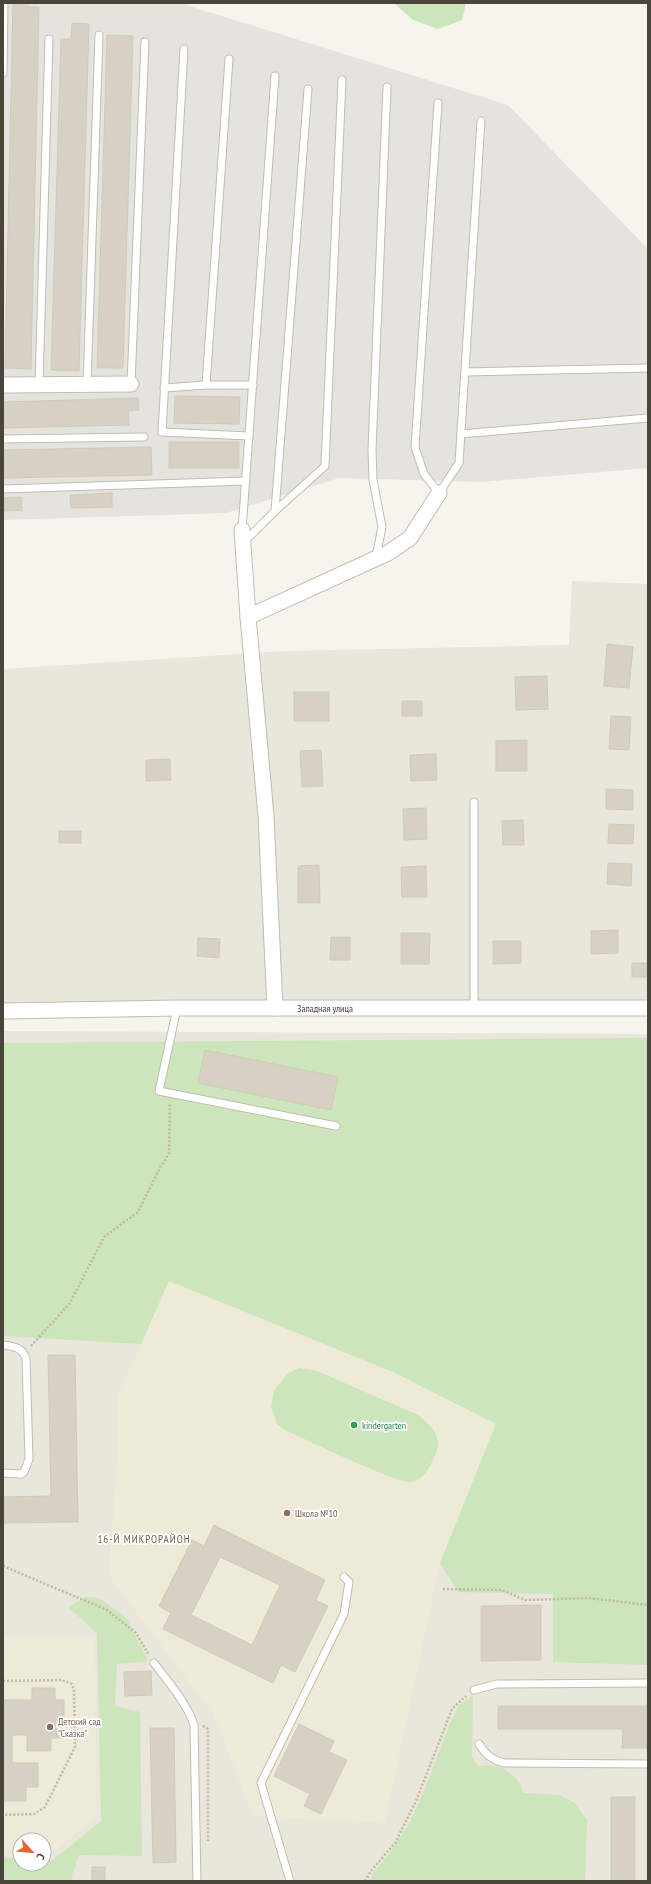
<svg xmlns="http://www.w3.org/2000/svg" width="651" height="1884" viewBox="0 0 651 1884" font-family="'PT Sans Narrow',sans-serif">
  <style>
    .residential { fill: #e9e6db; fill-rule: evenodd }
    .industrial { fill: #e5e3de }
    .education { fill: #edead8 }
    .green { fill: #cce5ba }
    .building { fill: #d6d1c3; stroke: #d0cab7; fill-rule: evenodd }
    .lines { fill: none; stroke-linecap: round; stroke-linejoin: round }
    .service-casing { stroke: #c0bdb0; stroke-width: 9 }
    .minor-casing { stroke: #c0bdb0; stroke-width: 17 }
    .path { stroke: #c1baa2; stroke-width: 2.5; stroke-dasharray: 2 2; stroke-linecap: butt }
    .service { stroke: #fff; stroke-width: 7 }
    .minor { stroke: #fff; stroke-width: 15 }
    .leisure-dot { fill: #2e9e5b; stroke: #fff; stroke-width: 1.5 }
    .education-dot { fill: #8d6e63; stroke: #fff; stroke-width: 1.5 }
    .labels { text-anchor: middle; stroke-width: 3.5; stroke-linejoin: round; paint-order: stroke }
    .street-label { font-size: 10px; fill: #49453b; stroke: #fff }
    .leisure-label { font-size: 10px; fill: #27864d; stroke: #fff; text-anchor: start }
    .education-label { font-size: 10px; fill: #785e54; stroke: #fff; text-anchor: start }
    .neighbourhood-label { font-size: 11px; letter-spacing: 1px; fill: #6b6553; stroke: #fff }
  </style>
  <rect width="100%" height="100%" fill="#f5f4ed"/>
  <g class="residential">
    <path d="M572 581 648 584V1004L3 1003V669L287 651 569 645Z"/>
    <path d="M3 1031 648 1034V1881H3ZM20 1840H44V1864H20Z"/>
  </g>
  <path class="industrial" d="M3 3H180L508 105 648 249V468L481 482 339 478 226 513 3 520Z"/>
  <g class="education">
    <path d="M169 1281 393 1372 496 1424 440 1563 385 1823 253 1816 213 1714 109 1576 117 1463V1397Z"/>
    <path d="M95 1636 97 1816 58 1849H44V1840H20V1849H3V1637Z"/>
  </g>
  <g class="green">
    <path d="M394 3H466L462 20 438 29 413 20Z"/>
    <path d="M648 1038V1665L553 1662V1594L458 1592 440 1563 496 1424 393 1372 169 1281 141 1344 3 1336V1043Z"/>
    <path d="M299 1368 317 1371 418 1415C430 1425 443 1436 436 1453 431 1464 425 1480 411 1482 396 1483 307 1440 287 1431L277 1424 271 1406 274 1391 287 1374Z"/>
    <path d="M86 1597 99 1598 126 1617 148 1661 117 1664 115 1706 140 1712 142 1856 79 1855 72 1875V1881H3V1858L20 1859V1864H44V1860H53L101 1821 97 1633 68 1607Z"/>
    <path d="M473 1696 472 1756 478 1766C483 1766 489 1765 494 1766 507 1767 522 1781 523 1793L559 1795 575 1803 587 1820 585 1881H370L373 1874 389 1854 410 1822 425 1789 450 1723 459 1705Z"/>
  </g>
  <g class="building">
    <path d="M13 3H28V7H39L31 369 5 368Z"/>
    <path d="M72 23 89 24 79 371 51 370 61 39H71Z"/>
    <path d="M107 35 133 36 123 368H97Z"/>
    <path d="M175 396 240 397 239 424 174 423Z"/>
    <path d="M138 398 139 410 128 411 129 425 3 428V402Z"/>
    <rect x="169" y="442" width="70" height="26"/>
    <path d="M151 447 152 475 3 478V450Z"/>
    <path d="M112 493V507L71 508 70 495Z"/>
    <path d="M21 497 22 510 3 511V498Z"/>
    <path d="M607 644 633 647 629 688 604 686Z"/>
    <path d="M547 676 548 709 516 710 515 677Z"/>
    <rect x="294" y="692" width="35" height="29"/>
    <rect x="402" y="701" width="20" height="15"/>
    <path d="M611 716 631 717 629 750 609 749Z"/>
    <path d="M527 740V771H496V741Z"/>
    <path d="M321 750 323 786 302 787 300 751Z"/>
    <path d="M436 754 437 780 411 781 410 755Z"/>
    <path d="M170 759 171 780 146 781V760Z"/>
    <path d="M606 789 633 790V810L606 809Z"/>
    <path d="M426 808 427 839 404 840 403 809Z"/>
    <path d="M523 820 524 845H503L502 821Z"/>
    <path d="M609 824 634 825 633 844 608 843Z"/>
    <rect x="59" y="831" width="22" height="12"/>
    <path d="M608 863 632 864 631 886 607 884Z"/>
    <path d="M319 865 320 903H298V866Z"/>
    <path d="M426 866 427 897H402L401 867Z"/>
    <path d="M618 930V953L591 954V931Z"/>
    <path d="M401 933H430L429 964H401Z"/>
    <path d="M331 937H350V960H330Z"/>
    <path d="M198 938 220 939 219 958 197 956Z"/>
    <path d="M493 941H521V963L493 964Z"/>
    <rect x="632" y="963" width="16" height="14"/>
    <path d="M205 1050 338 1077 331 1110 198 1083Z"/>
    <path d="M48 1355H75L78 1522 3 1523V1497L51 1496Z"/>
    <path d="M214 1525 325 1580 316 1600 328 1606 295 1672 281 1665 273 1683 163 1629 171 1613 159 1606 192 1540 204 1546ZM220 1557 280 1585 252 1645 191 1615Z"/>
    <path d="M541 1605V1660L481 1661V1606Z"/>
    <path d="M151 1671 152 1695 125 1696 124 1672Z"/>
    <path d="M32 1688H55V1700H64V1738H51V1751H27V1735H12V1763H38V1787H26V1801H3V1700H32Z"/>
    <path d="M498 1706H647V1748H622L623 1729H498Z"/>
    <path d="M299 1724 334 1741 329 1752 347 1760 321 1814 304 1806 310 1794 274 1776Z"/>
    <path d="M150 1728H174L176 1862 153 1863Z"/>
    <rect x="611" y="1797" width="24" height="84"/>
    <rect x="92" y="1867" width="13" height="14"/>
  </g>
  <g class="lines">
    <g class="service-casing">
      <g id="service">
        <path d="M184 49 162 432 249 436"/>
        <path d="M3 73 4 3"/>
        <path d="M438 103 415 447 424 474 439 493 459 463 481 121"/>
        <path d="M465 372 648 368"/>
        <path d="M131 384 145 42"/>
        <path d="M39 385 49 39"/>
        <path d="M87 385 99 35"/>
        <path d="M206 385 229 59"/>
        <path d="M164 388 206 385H253"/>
        <path d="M461 434 648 418"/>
        <path d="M3 439 144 437"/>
        <path d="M3 489 246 481"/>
        <path d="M275 511 308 89"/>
        <path d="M242 530 275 76"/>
        <path d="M244 542 275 511 325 466 342 80"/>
        <path d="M376 557 382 527 373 480 372 450 387 87"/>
        <path d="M474 802V1009"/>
        <path d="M177 1008 159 1091 336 1126"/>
        <path d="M3 1345C14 1346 23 1348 26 1359L29 1459 24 1472 21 1474 3 1473"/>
        <path d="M154 1663C168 1682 187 1703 194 1725L197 1881"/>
        <path d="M474 1690 497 1684 648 1683"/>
        <path d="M479 1744C486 1755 491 1759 504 1763L648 1764"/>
        <path d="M290 1881 261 1783 344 1614 349 1582 344 1577"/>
      </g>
    </g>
    <g class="minor-casing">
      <g id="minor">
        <path d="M3 385 131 384"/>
        <path d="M242 530 248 617 266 816 275 1008"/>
        <path d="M248 617 388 553 410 538 439 493"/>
        <path d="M3 1011 177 1008H648"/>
      </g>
    </g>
    <g class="path">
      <path d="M31 1346 70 1303 104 1237 138 1212 161 1166 169 1154 170 1102"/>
      <path d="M3 1566 107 1610 136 1633 149 1655"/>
      <path d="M443 1589 502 1590 525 1600 589 1598 648 1605"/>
      <path d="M3 1681 62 1680 72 1684 74 1690 75 1747 45 1807 34 1814 3 1815"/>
      <path d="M203 1726 208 1729V1841"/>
      <path d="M365 1881 371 1871 395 1843 416 1801 452 1709 466 1696"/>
    </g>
    <use href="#service" class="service"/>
    <use href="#minor" class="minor"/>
  </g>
  <circle class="leisure-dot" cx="354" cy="1425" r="4"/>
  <g class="education-dot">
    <circle cx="287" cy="1513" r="4"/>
    <circle cx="50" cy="1727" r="4"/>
  </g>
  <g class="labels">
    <g class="street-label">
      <text x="325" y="1012">Западная улица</text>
    </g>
    <g class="leisure-label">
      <text x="362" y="1429">kindergarten</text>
    </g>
    <g class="education-label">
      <text x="295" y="1517">Школа №10</text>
      <text x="58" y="1725">Детский сад<tspan x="58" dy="12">"Сказка"</tspan></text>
    </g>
    <g class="neighbourhood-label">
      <text x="144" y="1543">16-Й МИКРОРАЙОН</text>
    </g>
  </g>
  <rect width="651" height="1884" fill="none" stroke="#49453b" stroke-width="8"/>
  <g transform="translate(32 1852) rotate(117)"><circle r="19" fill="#ffffff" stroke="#b6b5b1"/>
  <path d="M0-3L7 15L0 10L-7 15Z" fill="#e86431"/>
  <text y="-6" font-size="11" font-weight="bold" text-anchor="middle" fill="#49453b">С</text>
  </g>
</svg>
